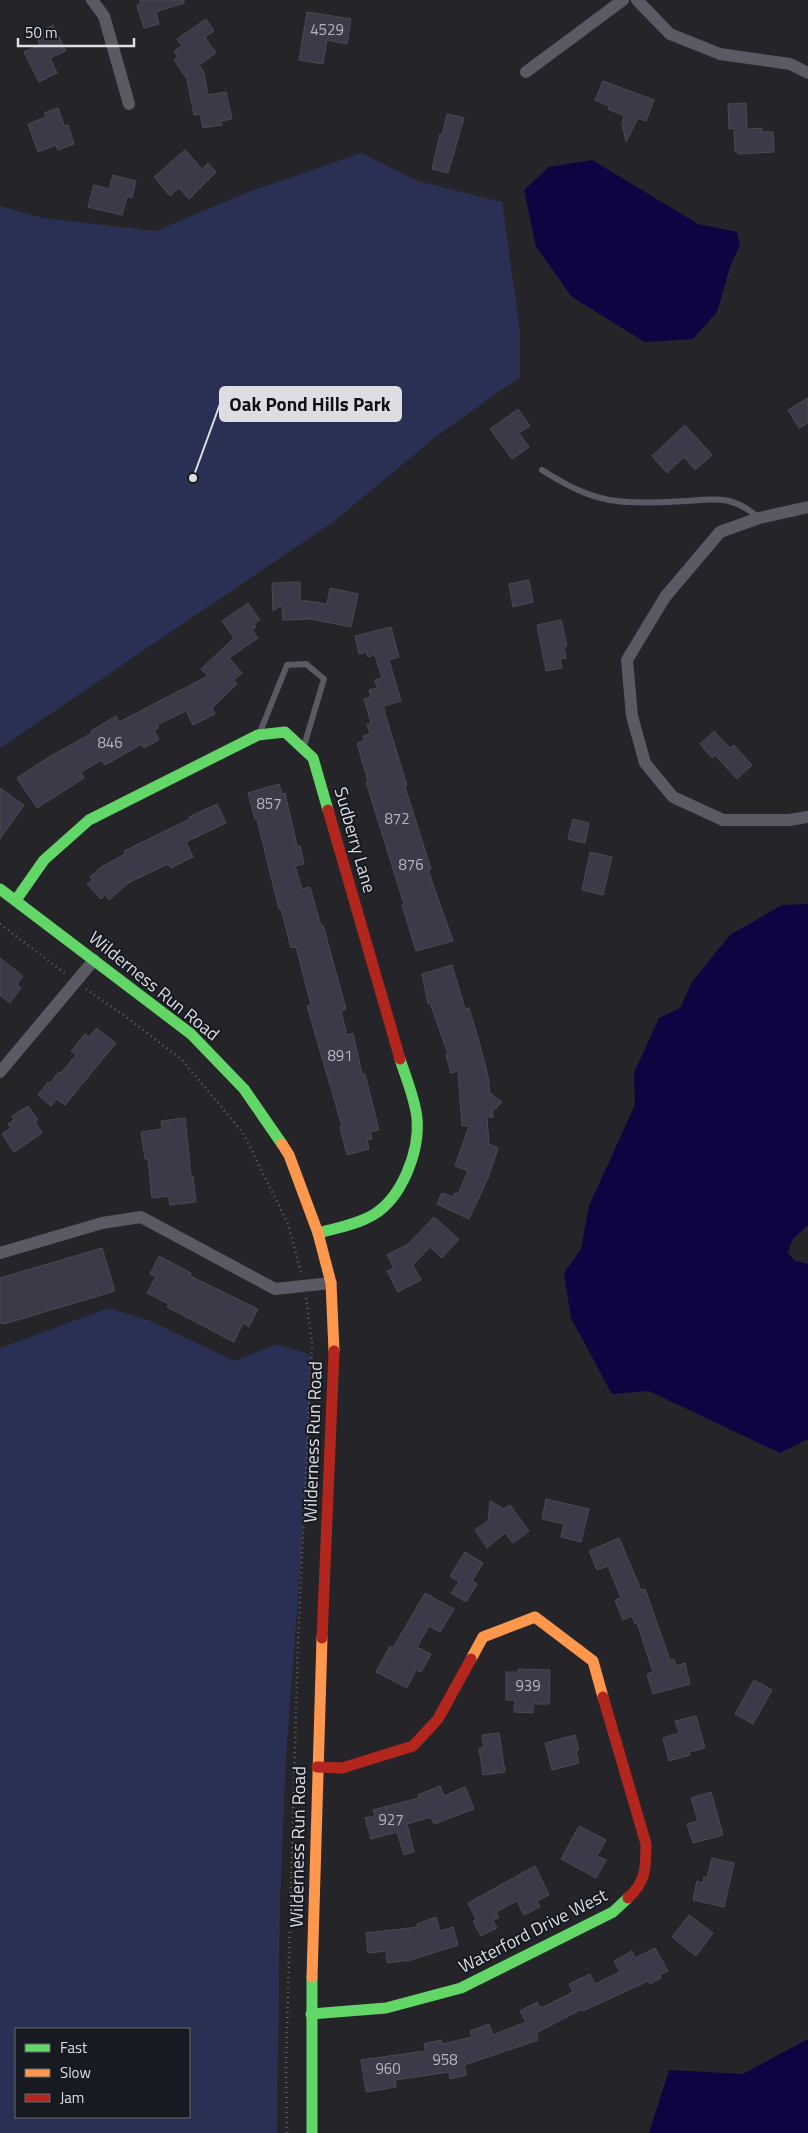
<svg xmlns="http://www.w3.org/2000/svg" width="808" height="2133" viewBox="0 0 808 2133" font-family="'Titillium Web',sans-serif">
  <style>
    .green { fill: #2a3053; fill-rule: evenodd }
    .water { fill: #0d0442 }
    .building { fill: #3a3a49; stroke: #4a4b4f }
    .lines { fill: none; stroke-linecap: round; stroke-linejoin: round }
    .path { stroke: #61636a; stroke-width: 2.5; stroke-dasharray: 1 4; stroke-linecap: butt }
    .lane { stroke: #595a64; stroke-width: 6 }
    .street { stroke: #595a64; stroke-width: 12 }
    .fast { stroke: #63d668; stroke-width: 11 }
    .slow { stroke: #ff974d; stroke-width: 11 }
    .jam { stroke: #b3261e; stroke-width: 11 }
    .labels { text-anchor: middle; stroke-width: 4; stroke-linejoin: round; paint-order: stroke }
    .number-label { font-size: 15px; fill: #b4b5bd }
    .street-label { font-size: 18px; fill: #dddee4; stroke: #181a22 }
    .leader { fill: none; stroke: #dddee4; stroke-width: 2 }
    .callout-dot { fill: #dddee4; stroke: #181a22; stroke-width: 2 }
    .callout { fill: #dddee4; stroke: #dddee4; stroke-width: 2 }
    .callout-label { font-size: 19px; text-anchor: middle; font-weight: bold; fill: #111 }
  </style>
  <rect width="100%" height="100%" fill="#242429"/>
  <g class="green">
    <path d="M361 153 418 181 502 202 520 331V377L438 435 333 522 0 748V206L43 218 156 231 248 192Z"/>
    <path d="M109 1308 148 1320 235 1361 277 1344 311 1355 306 1490 286 1757 280 1904 277 2133H0V1348ZM189 2029V2117H16V2029Z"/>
  </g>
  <g class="water">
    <path d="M592 160 698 224 737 232 740 245 731 264 717 312 693 339 645 342 572 297 536 247 524 190 549 167Z"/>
    <path d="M808 904V1225L792 1240 788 1253 795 1261 808 1264V1439L780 1453 649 1391 612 1394 571 1318 564 1273 581 1249 589 1206 635 1105 634 1073 659 1018 680 1008 692 982 730 935 782 905Z"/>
    <path d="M808 2039V2133H649L669 2070 743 2074Z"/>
  </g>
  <g class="building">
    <path d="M140 0H184V3L156 12 159 24 144 28 137 5 141 3Z"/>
    <path d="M307 12 351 19 347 44 327 40 323 64 299 60Z"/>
    <path d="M206 19 214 31 205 37 216 53 199 65 204 73 208 95 226 92 232 119 221 121 222 125 203 128 200 114 194 115 187 79 174 60 178 57 174 51 182 46 177 39Z"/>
    <path d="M53 25 66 51 50 58 57 73 39 82 24 52 40 45 35 34Z"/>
    <path d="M603 81 654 100 646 121 638 118 626 142 622 124 624 116 608 109 609 106 595 100Z"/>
    <path d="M746 103 747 129 762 128V132H773L774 152 738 154V152H735L734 128 729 129 728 104Z"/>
    <path d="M58 108 64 126 68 125 74 144 58 150 56 145 38 152 28 124 46 117 44 113Z"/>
    <path d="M447 114 464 118 448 173 432 169 440 134 442 135Z"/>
    <path d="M185 150 202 169 208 163 216 172 189 199 179 188 170 196 154 177Z"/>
    <path d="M113 175 136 181 132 198 127 196 122 215 88 207 94 185 109 189Z"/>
    <path d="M808 398V423L799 428 788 410Z"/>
    <path d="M518 409 530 426 519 433 529 447 512 459 490 429Z"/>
    <path d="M685 425 712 455 695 470 684 457 667 473 652 456Z"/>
    <path d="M529 580 533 602 513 607 509 584Z"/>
    <path d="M300 582V600L327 604 330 588 358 594 351 627 311 619 283 620 282 605 273 611 272 583Z"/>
    <path d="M248 603 260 620 254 624 256 627 252 630 258 638 229 658 242 673 234 680 237 684 212 708 215 714 193 725 186 711 157 725 159 728 154 730 159 740 144 748 142 744 105 765 102 760 81 772 84 778 37 808 17 778 49 757 92 733 91 731 116 716 119 722 208 676 201 669 234 638 222 621Z"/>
    <path d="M561 620 567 646 564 647 566 658 560 659 562 668 546 671 537 625Z"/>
    <path d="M391 627 399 657 389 660 401 701 384 706V710L407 786 405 787 431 869 428 870 453 941 416 951 402 905 404 904 366 782 368 781 357 743 364 741 363 736 370 734 367 724 371 723 364 699 371 697 369 690 377 688 375 680 382 678 375 655 368 657 367 652 359 654 355 636Z"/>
    <path d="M714 731 730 748 734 745 752 765 737 779 715 755 712 758 700 744Z"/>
    <path d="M279 784 282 794 285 793 297 846H300L304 864 295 866 302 889 310 887 321 926 323 925 346 1009 341 1011 347 1035 353 1033 362 1074H365L379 1130 370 1132 372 1139 367 1140 369 1149 347 1155 340 1127 342 1126 307 1006 311 1005 296 947 291 948 281 908 279 909 257 819H255L248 793Z"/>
    <path d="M0 788 24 805 0 839Z"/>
    <path d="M217 804 226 823 186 842 193 857 171 868 168 864 128 883 109 900 105 895 101 899 87 884 93 880 90 877 101 867 125 854 124 851 190 819 189 817Z"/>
    <path d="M573 819 589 823 585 843 568 839Z"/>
    <path d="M590 852 612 857 603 895 582 890Z"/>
    <path d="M0 958 23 976 17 984 21 988 10 1003 0 995Z"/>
    <path d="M452 965 465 1009 469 1008 478 1038 488 1076 490 1093 502 1102 493 1111V1117H487L489 1144 498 1148 488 1178 469 1219 437 1204 442 1193 453 1197 455 1193 458 1194 468 1171 455 1166 469 1126H462L458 1071 451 1073 446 1055 448 1054 430 1003 428 1004 422 974Z"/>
    <path d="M96 1028 116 1043 65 1105 57 1099 51 1106 38 1095 48 1082 50 1083 59 1072 61 1073 76 1055 71 1051 85 1034 89 1037Z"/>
    <path d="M28 1106 38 1120 35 1122 42 1133 14 1152 2 1134 11 1128 8 1124 14 1120 12 1116Z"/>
    <path d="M185 1118 191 1176H193L196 1202 170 1205 169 1196 152 1198 148 1159H145L141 1132 162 1129 161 1121Z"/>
    <path d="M434 1217 459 1239 442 1258 430 1247 413 1265 421 1280 398 1292 387 1271 394 1268 387 1255 408 1244Z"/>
    <path d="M102 1248 115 1291 4 1324 0 1323V1278Z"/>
    <path d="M159 1256 191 1273 190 1276 258 1309 249 1327 243 1323 234 1342 167 1307 169 1304 147 1293 156 1277 150 1274Z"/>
    <path d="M546 1499 589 1509 581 1542 561 1537 564 1524 542 1519Z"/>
    <path d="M490 1501 504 1509 510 1505 529 1531 513 1543 505 1533 487 1548 475 1530 488 1521Z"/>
    <path d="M619 1538 641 1590 645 1589 670 1660 674 1659 676 1666 685 1663 690 1684 653 1694 647 1674 653 1672 637 1623 635 1624 632 1616 623 1620 615 1600 621 1598 608 1566 597 1570 589 1551Z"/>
    <path d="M465 1552 483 1563 472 1581 477 1584 466 1602 451 1593 459 1582 450 1576Z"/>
    <path d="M425 1593 454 1609 440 1632 429 1626 417 1647 431 1654 421 1672 416 1670 407 1688 376 1672 390 1646 393 1648Z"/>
    <path d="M518 1669 550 1670 549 1704H533V1713L514 1712 515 1700H506V1672H518Z"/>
    <path d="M754 1680 772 1690 753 1724 735 1714Z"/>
    <path d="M696 1716 705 1748 689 1752 690 1755 669 1761 663 1738 679 1733 675 1721Z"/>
    <path d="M499 1733 505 1772 483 1775 479 1748H484L482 1735Z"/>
    <path d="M575 1735 579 1750 576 1751 579 1763 552 1770 545 1743Z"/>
    <path d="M440 1786 444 1796 465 1787 474 1809 434 1824 431 1817 407 1824 414 1852 404 1855 397 1832 371 1839 365 1818 375 1816 373 1810 419 1798 418 1795Z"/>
    <path d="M711 1792 723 1835 693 1843 687 1824 698 1821 691 1798Z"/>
    <path d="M579 1826 606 1840 597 1856 606 1860 596 1878 561 1859Z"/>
    <path d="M712 1858 734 1863 724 1907 693 1900 697 1881 703 1883 704 1877 707 1878Z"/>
    <path d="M535 1866 549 1895 537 1901 540 1907 524 1915 517 1901 496 1912 499 1918 493 1920 497 1928 481 1936 473 1921 476 1919 468 1903Z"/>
    <path d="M689 1915 713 1933 696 1956 672 1937Z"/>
    <path d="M436 1917 440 1931 453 1927 458 1945 411 1960 387 1963 386 1951 368 1953 366 1933 418 1927 417 1924Z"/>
    <path d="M655 1948 668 1971 660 1975 661 1978 650 1984 648 1981 583 2011 582 2009 536 2033 538 2040 464 2065 467 2075 450 2079 449 2072 395 2080 396 2087 366 2092 361 2060 425 2051 424 2044 441 2040 442 2044 472 2037 470 2031 489 2024 493 2035 526 2022 520 2011 537 2002 541 2008 573 1992 569 1984 590 1974 595 1984 620 1972 614 1961 632 1951 635 1958Z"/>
  </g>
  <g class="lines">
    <g class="path">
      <path d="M0 924 66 974"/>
      <path d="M86 989 129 1019 182 1060 243 1133 288 1224 301 1273"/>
      <path d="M287 2133 286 2064 298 1642 312 1343 306 1298"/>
    </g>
    <g class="lane">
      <path d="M542 470C566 485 589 498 617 501 639 504 664 502 686 501 701 500 714 498 729 501 740 504 750 510 759 518"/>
      <path d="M260 732 287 665 306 664 324 679 304 746"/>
    </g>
    <g class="street">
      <path d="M92 0 104 16 129 104"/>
      <path d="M637 0 670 34 720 54 790 64 808 73"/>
      <path d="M526 72 623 0"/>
      <path d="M808 507 759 518 720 532 665 597 627 660 632 716 645 763 673 797 723 820H789L808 817"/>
      <path d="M0 1072 94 960"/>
      <path d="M0 1253 102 1223 141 1217 275 1289 331 1283"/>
    </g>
    <g class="fast">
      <path d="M0 889 191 1034 244 1089 282 1144"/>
      <path d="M16 900 44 860 89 820 258 735 285 732 313 758 328 810"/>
      <path d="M318 1233C336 1228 356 1225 373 1215 402 1198 420 1151 417 1118 415 1099 406 1078 400 1059"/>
      <path d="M312 1977V2133"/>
      <path d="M311 2014 386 2008 461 1988 613 1912 628 1898"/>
    </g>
    <g class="slow">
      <path d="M282 1144 289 1155 318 1233 331 1283 334 1351"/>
      <path d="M471 1659 483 1637 535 1617 593 1661 603 1697"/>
      <path d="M312 1977 322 1638"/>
    </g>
    <g class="jam">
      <path d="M328 810 400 1059"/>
      <path d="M322 1638 334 1351"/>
      <path d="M603 1697 646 1844C646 1867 646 1882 628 1898"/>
      <path d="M317 1767 342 1768 413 1746 438 1719 471 1659"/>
    </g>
  </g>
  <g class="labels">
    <g class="number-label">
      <text x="327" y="35">4529</text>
      <text x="110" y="748">846</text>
      <text x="269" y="809">857</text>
      <text x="397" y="824">872</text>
      <text x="411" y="870">876</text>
      <text x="340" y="1061">891</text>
      <text x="528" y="1691">939</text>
      <text x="391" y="1825">927</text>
      <text x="445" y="2065">958</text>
      <text x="388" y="2074">960</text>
    </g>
    <g class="street-label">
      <text transform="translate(355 840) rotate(74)" y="6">Sudberry Lane</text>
      <text transform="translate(154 986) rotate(39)" y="6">Wilderness Run Road</text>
      <text transform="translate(313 1442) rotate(-88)" y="6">Wilderness Run Road</text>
      <text transform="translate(298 1847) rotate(-89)" y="6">Wilderness Run Road</text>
      <text transform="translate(533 1931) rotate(-27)" y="6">Waterford Drive West</text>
    </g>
  </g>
  <path class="leader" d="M193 478L220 404"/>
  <circle class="callout-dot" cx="193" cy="478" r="5"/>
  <rect class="callout" x="220" y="387" width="181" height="34" rx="5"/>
  <g class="callout-label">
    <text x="310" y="411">Oak Pond Hills Park</text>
  </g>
  <rect x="15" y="2028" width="175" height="90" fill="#181a22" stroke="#676870"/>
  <rect x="25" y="2044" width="25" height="8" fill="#63d668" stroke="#676870"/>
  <text x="60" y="2053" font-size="15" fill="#dddee4">Fast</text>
  <rect x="25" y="2069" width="25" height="8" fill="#ff974d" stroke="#676870"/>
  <text x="60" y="2078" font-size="15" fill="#dddee4">Slow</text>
  <rect x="25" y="2094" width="25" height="8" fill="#b3261e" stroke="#676870"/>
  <text x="60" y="2103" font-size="15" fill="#dddee4">Jam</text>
  <path d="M18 38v8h116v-8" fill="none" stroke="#dddee4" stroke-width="2.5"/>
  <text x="25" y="38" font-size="15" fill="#dddee4" stroke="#181a22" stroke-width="4" paint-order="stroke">50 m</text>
</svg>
